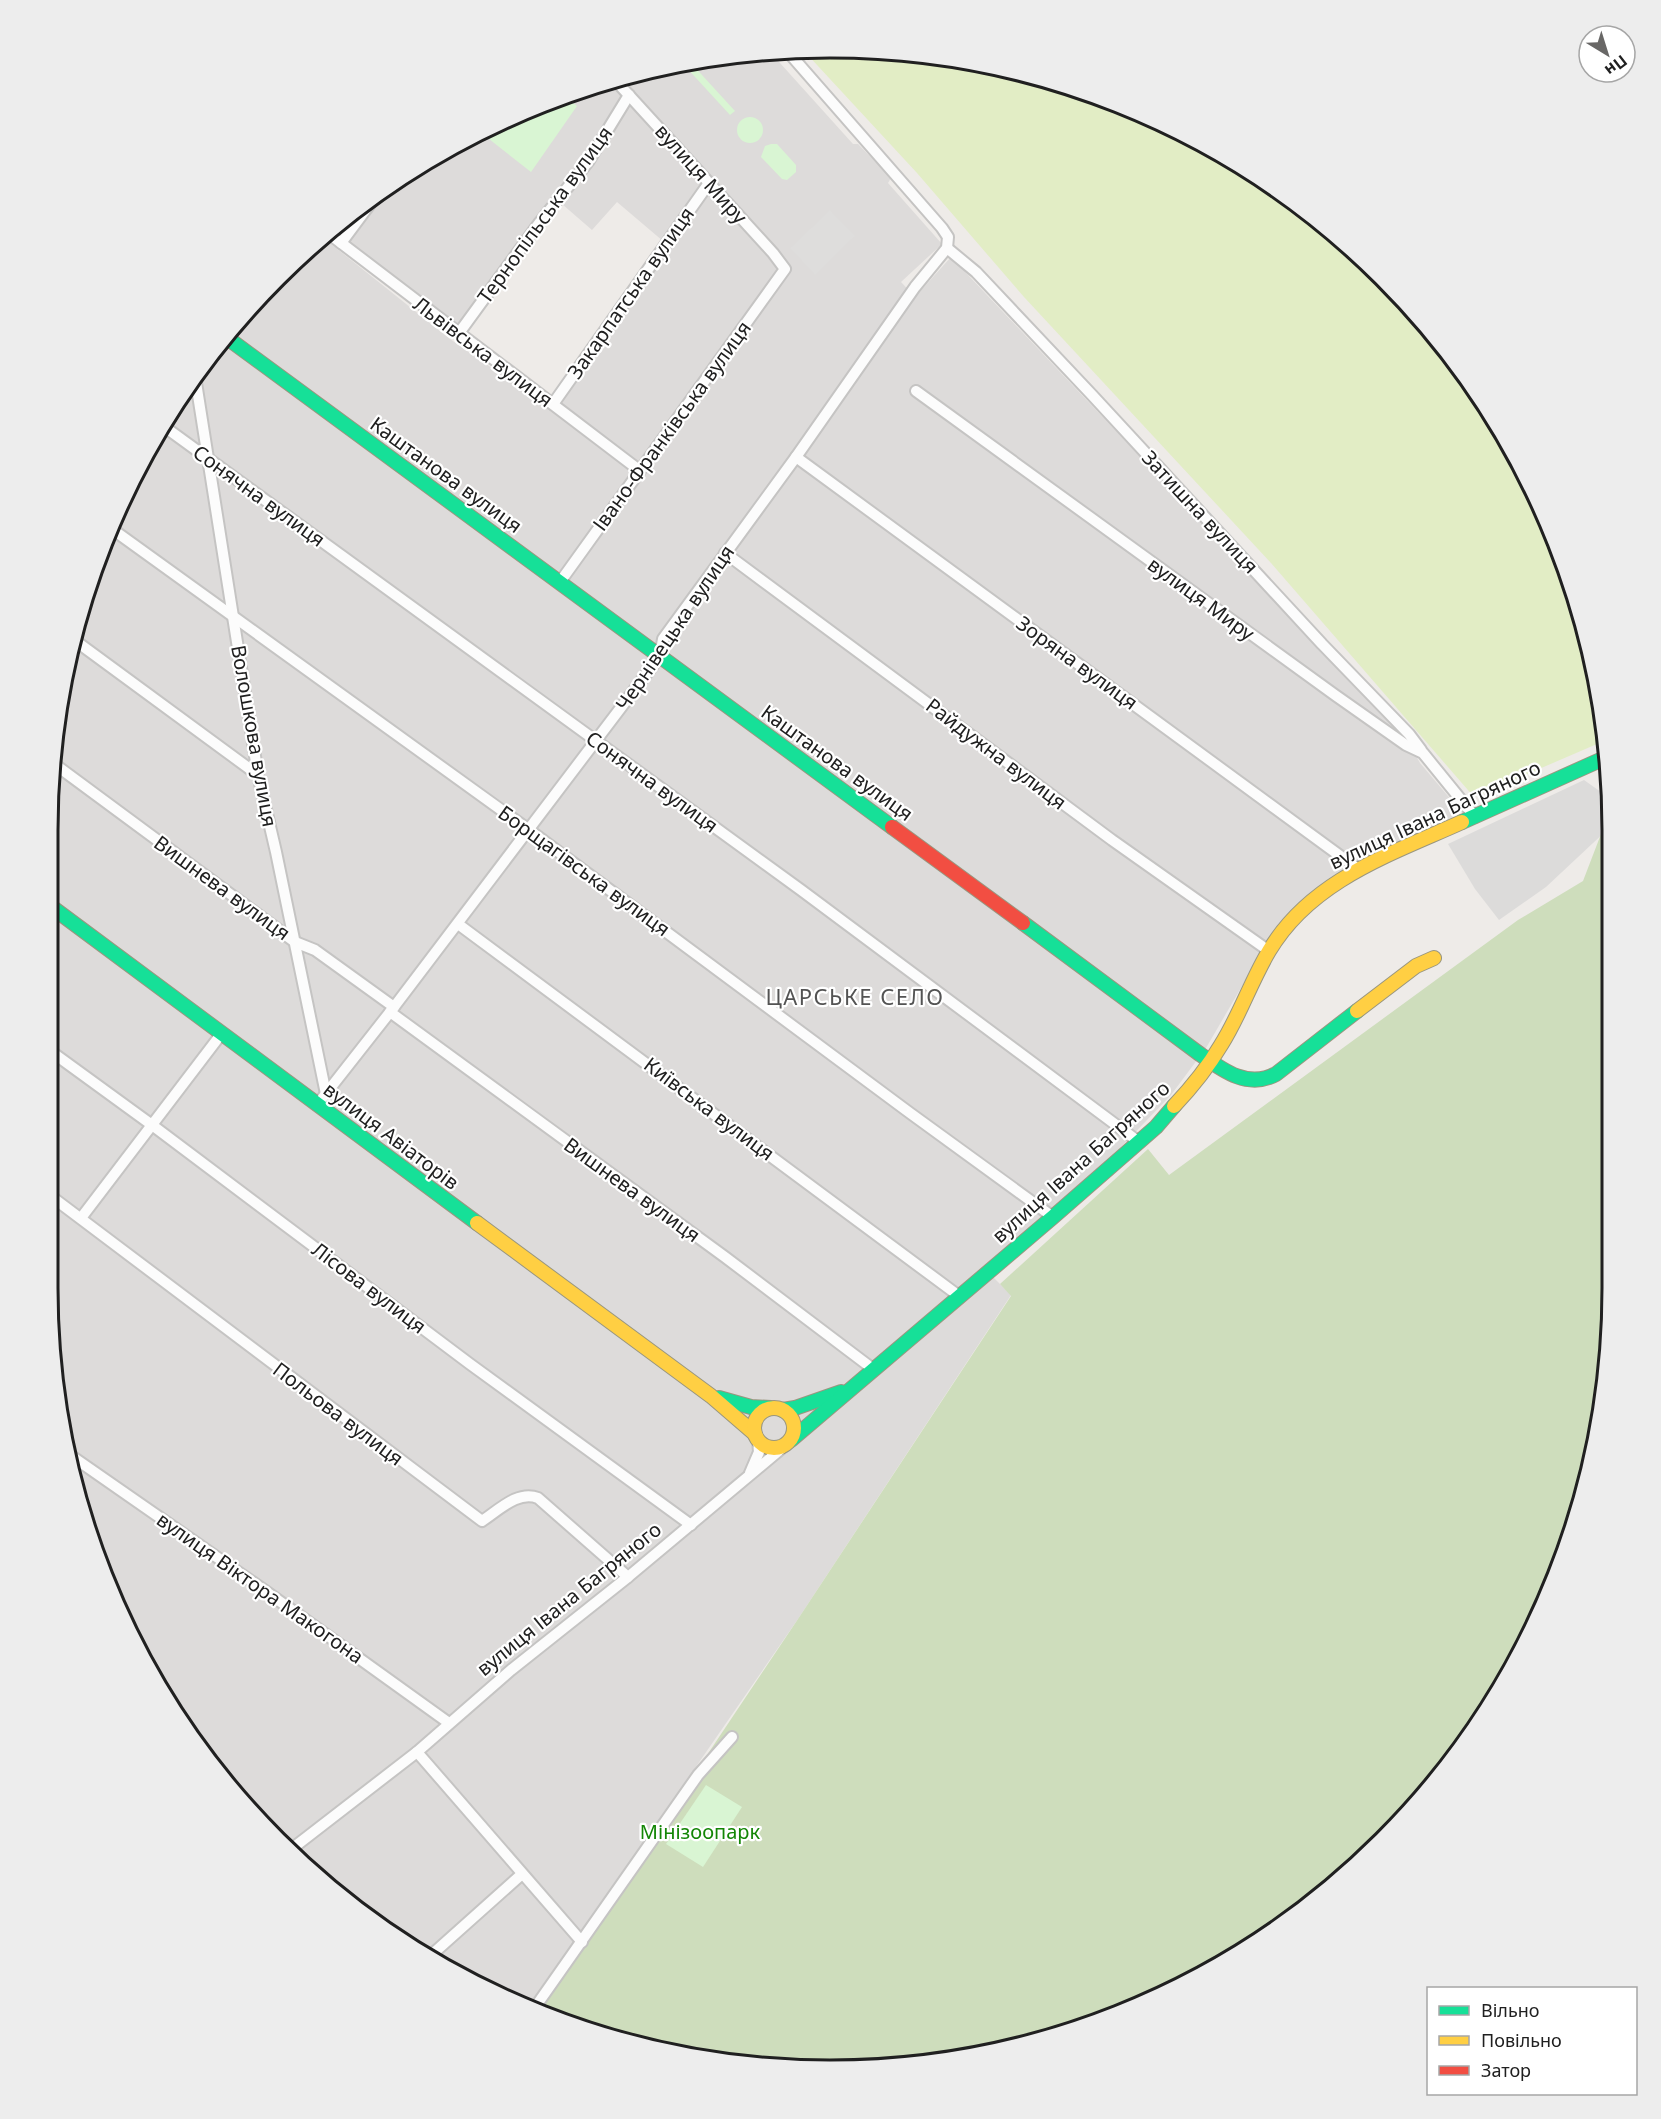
<svg xmlns="http://www.w3.org/2000/svg" width="1661" height="2119" viewBox="0 0 1661 2119" font-family="'Noto Sans',sans-serif">
  <style>
    .residential { fill: #dddbda }
    .religious { fill: #dcdbda }
    .grass { fill: #e2edc5 }
    .forest { fill: #ceddbc }
    .park { fill: #d9f5d3 }
    .parking { fill: #dedddc }
    .lines { fill: none; stroke-linecap: round; stroke-linejoin: round }
    .street-casing { stroke: #c5c4c3; stroke-width: 14 }
    .fast-casing { stroke: #99967f; stroke-width: 16 }
    .slow-casing { stroke: #99967f; stroke-width: 16 }
    .jam-casing { stroke: #99967f; stroke-width: 16 }
    .street { stroke: #fcfcfc; stroke-width: 10 }
    .fast { stroke: #16e098; stroke-width: 14 }
    .slow { stroke: #ffcf43; stroke-width: 14 }
    .jam { stroke: #f24e42; stroke-width: 14 }
    .labels { text-anchor: middle; stroke-width: 4.5; stroke-linejoin: round; paint-order: stroke }
    .street-label { font-size: 20px; fill: #202020; stroke: #fff }
    .park-label { font-size: 20px; fill: #138605; stroke: #fff }
    .quarter-label { font-size: 22px; letter-spacing: 1.5px; fill: #535353; stroke: #fff }
    .rim { fill: none; stroke: #202020; stroke-width: 3 }
  </style>
  <rect width="100%" height="100%" fill="#eeebe8"/>
  <path class="residential" d="M771 53 853 144H858L891 178 888 183 942 244 901 282 915 297 951 257 1404 735 1420 763 1453 802 1455 820 1327 882 1292 910 1259 957 1206 1048 1171 1095 1121 1147 984 1268 1011 1295 798 1619 532 2004 440 1966 277 1842 153 1680 75 1491 48 1289 50 780 90 579 153 440 210 354 315 242 321 237 331 244 450 339 552 410 670 247 617 202 592 230 562 204 463 330 354 245 332 230 439 153 579 90 728 55Z"/>
  <path class="religious" d="M1584 780 1608 797V829L1546 887 1499 920 1475 889 1448 844Z"/>
  <path class="grass" d="M881 50 1033 75 1176 129 1307 209 1419 314 1508 439 1572 579 1604 741 1474 797 1271 563 1024 297 917 173 805 52Z"/>
  <path class="forest" d="M1611 808 1613 1289 1598 1441 1553 1588 1481 1724 1384 1842 1222 1966 1033 2044 831 2071 628 2044 536 2006 582 1942 798 1619 1011 1296 1000 1284 1148 1149 1169 1175 1518 920 1583 881Z"/>
  <g class="park">
    <path d="M691 63 735 111 730 115 684 65Z"/>
    <path d="M564 96 577 106 531 172 484 135 487 131Z"/>
    <circle cx="750" cy="130" r="13"/>
    <path d="M771 144H777L796 165V172L787 180 782 179 761 157 765 146Z"/>
    <path d="M706 1785 742 1807 703 1867 666 1844Z"/>
  </g>
  <path class="parking" d="M830 210 855 236 815 275 790 248Z"/>
  <g class="lines">
    <g class="street-casing">
      <g id="street">
        <path d="M328 233 639 470"/>
        <path d="M341 243 373 200"/>
        <path d="M947 248 976 272 1092 395 1322 644 1409 734 1421 750"/>
        <path d="M459 333 540 222 588 162 629 95"/>
        <path d="M195 376 258 775 276 852 326 1094"/>
        <path d="M916 391 1335 695 1406 745 1423 753 1475 817"/>
        <path d="M553 404 709 183"/>
        <path d="M162 425 801 890 1139 1142"/>
        <path d="M796 457 1358 869"/>
        <path d="M112 529 529 830 910 1113 1053 1217"/>
        <path d="M725 553 1112 840 1269 951"/>
        <path d="M560 582 785 269 773 253 616 81"/>
        <path d="M77 642 258 775"/>
        <path d="M53 763 295 942 315 950 394 1007"/>
        <path d="M458 924 959 1296"/>
        <path d="M390 1012 725 1257 873 1369"/>
        <path d="M49 1050 152 1125 470 1364 691 1525"/>
        <path d="M317 1105 394 1007 660 656 663 639 796 457 915 287 947 248 948 237 942 228 789 53"/>
        <path d="M48 1194 482 1521C499 1510 518 1490 538 1498L628 1577"/>
        <path d="M81 1218 222 1033"/>
        <path d="M70 1455 264 1590 449 1723"/>
        <path d="M750 1473 759 1452 758 1440"/>
        <path d="M417 1752 582 1942"/>
        <path d="M289 1851 417 1752 511 1670 628 1577 787 1444"/>
        <path d="M428 1958 522 1874"/>
        <path d="M536 2006 698 1775 732 1737"/>
      </g>
    </g>
    <g class="fast-casing">
      <g id="fast">
        <path d="M226 337 892 827"/>
        <path d="M1462 822 1607 757"/>
        <path d="M49 905 477 1223"/>
        <path d="M1023 923 1197 1052C1221 1069 1247 1090 1276 1074L1357 1011"/>
        <path d="M719 1398 751 1407 771 1408"/>
        <path d="M783 1410 795 1408 841 1392"/>
        <path d="M791 1440 1053 1217 1156 1127 1174 1106"/>
      </g>
    </g>
    <g class="slow-casing">
      <g id="slow">
        <path d="M1357 1011 1416 966 1434 958"/>
        <path d="M1174 1106C1192 1087 1208 1067 1221 1045 1240 1015 1251 981 1269 951 1311 880 1391 854 1462 822"/>
        <path d="M477 1223 711 1396 755 1434"/>
        <circle cx="774" cy="1428" r="20"/>
      </g>
    </g>
    <g class="jam-casing">
      <path id="jam" d="M892 827 1023 923"/>
    </g>
    <use href="#street" class="street"/>
    <use href="#fast" class="fast"/>
    <use href="#slow" class="slow"/>
    <use href="#jam" class="jam"/>
  </g>
  <g class="labels">
    <g class="street-label">
      <text transform="translate(701 174) rotate(48)" y="7">вулиця Миру</text>
      <text transform="translate(545 215) rotate(-54)" y="7">Тернопільська вулиця</text>
      <text transform="translate(631 293) rotate(-55)" y="7">Закарпатська вулиця</text>
      <text transform="translate(483 352) rotate(37)" y="7">Львівська вулиця</text>
      <text transform="translate(672 426) rotate(-54)" y="7">Івано-Франківська вулиця</text>
      <text transform="translate(446 475) rotate(36)" y="7">Каштанова вулиця</text>
      <text transform="translate(259 496) rotate(36)" y="7">Сонячна вулиця</text>
      <text transform="translate(1200 512) rotate(47)" y="7">Затишна вулиця</text>
      <text transform="translate(1201 599) rotate(36)" y="7">вулиця Миру</text>
      <text transform="translate(675 628) rotate(-56)" y="7">Чернівецька вулиця</text>
      <text transform="translate(1077 663) rotate(36)" y="7">Зоряна вулиця</text>
      <text transform="translate(254 736) rotate(80)" y="7">Волошкова вулиця</text>
      <text transform="translate(996 754) rotate(37)" y="7">Райдужна вулиця</text>
      <text transform="translate(837 763) rotate(36)" y="7">Каштанова вулиця</text>
      <text transform="translate(652 782) rotate(36)" y="7">Сонячна вулиця</text>
      <text transform="translate(1435 815) rotate(-25)" y="7">вулиця Івана Багряного</text>
      <text transform="translate(584 871) rotate(36)" y="7">Борщагівська вулиця</text>
      <text transform="translate(222 888) rotate(36)" y="7">Вишнева вулиця</text>
      <text transform="translate(709 1109) rotate(37)" y="7">Київська вулиця</text>
      <text transform="translate(391 1136) rotate(37)" y="7">вулиця Авіаторів</text>
      <text transform="translate(1081 1162) rotate(-42)" y="7">вулиця Івана Багряного</text>
      <text transform="translate(632 1190) rotate(36)" y="7">Вишнева вулиця</text>
      <text transform="translate(369 1288) rotate(37)" y="7">Лісова вулиця</text>
      <text transform="translate(338 1414) rotate(37)" y="7">Польова вулиця</text>
      <text transform="translate(260 1588) rotate(35)" y="7">вулиця Віктора Макогона</text>
      <text transform="translate(569 1599) rotate(-39)" y="7">вулиця Івана Багряного</text>
    </g>
    <g class="park-label">
      <text x="700" y="1839">Мінізоопарк</text>
    </g>
    <g class="quarter-label">
      <text x="855" y="1005">ЦАРСЬКЕ СЕЛО</text>
    </g>
  </g>
  <path d="M0 0H1661V2119H0ZM830 58H830A772 772 0 0 1 1602 830V1288A772 772 0 0 1 830 2060H830A772 772 0 0 1 58 1288V830A772 772 0 0 1 830 58Z" fill="#ededed" fill-rule="evenodd"/>
  <path class="rim" d="M830 58H830A772 772 0 0 1 1602 830V1288A772 772 0 0 1 830 2060H830A772 772 0 0 1 58 1288V830A772 772 0 0 1 830 58Z"/>
  <rect x="1427" y="1987" width="210" height="108" fill="#ffffff" stroke="#a6a6a6" stroke-width="1.5"/>
  <rect x="1439" y="2006" width="30" height="9" fill="#16e098" stroke="#a6a6a6" stroke-width="1.5"/>
  <text x="1481" y="2017" font-size="18" fill="#202020">Вільно</text>
  <rect x="1439" y="2036" width="30" height="9" fill="#ffcf43" stroke="#a6a6a6" stroke-width="1.5"/>
  <text x="1481" y="2047" font-size="18" fill="#202020">Повільно</text>
  <rect x="1439" y="2066" width="30" height="9" fill="#f24e42" stroke="#a6a6a6" stroke-width="1.5"/>
  <text x="1481" y="2077" font-size="18" fill="#202020">Затор</text>
  <g transform="translate(1607 54) rotate(142)"><circle r="28" fill="#ffffff" stroke="#a6a6a6" stroke-width="1.5"/>
  <path d="M0-4.5L10 22L0 15L-10 22Z" fill="#686766"/>
  <text y="-9" font-size="16" font-weight="bold" text-anchor="middle" fill="#202020">Пн</text>
  </g>
</svg>
